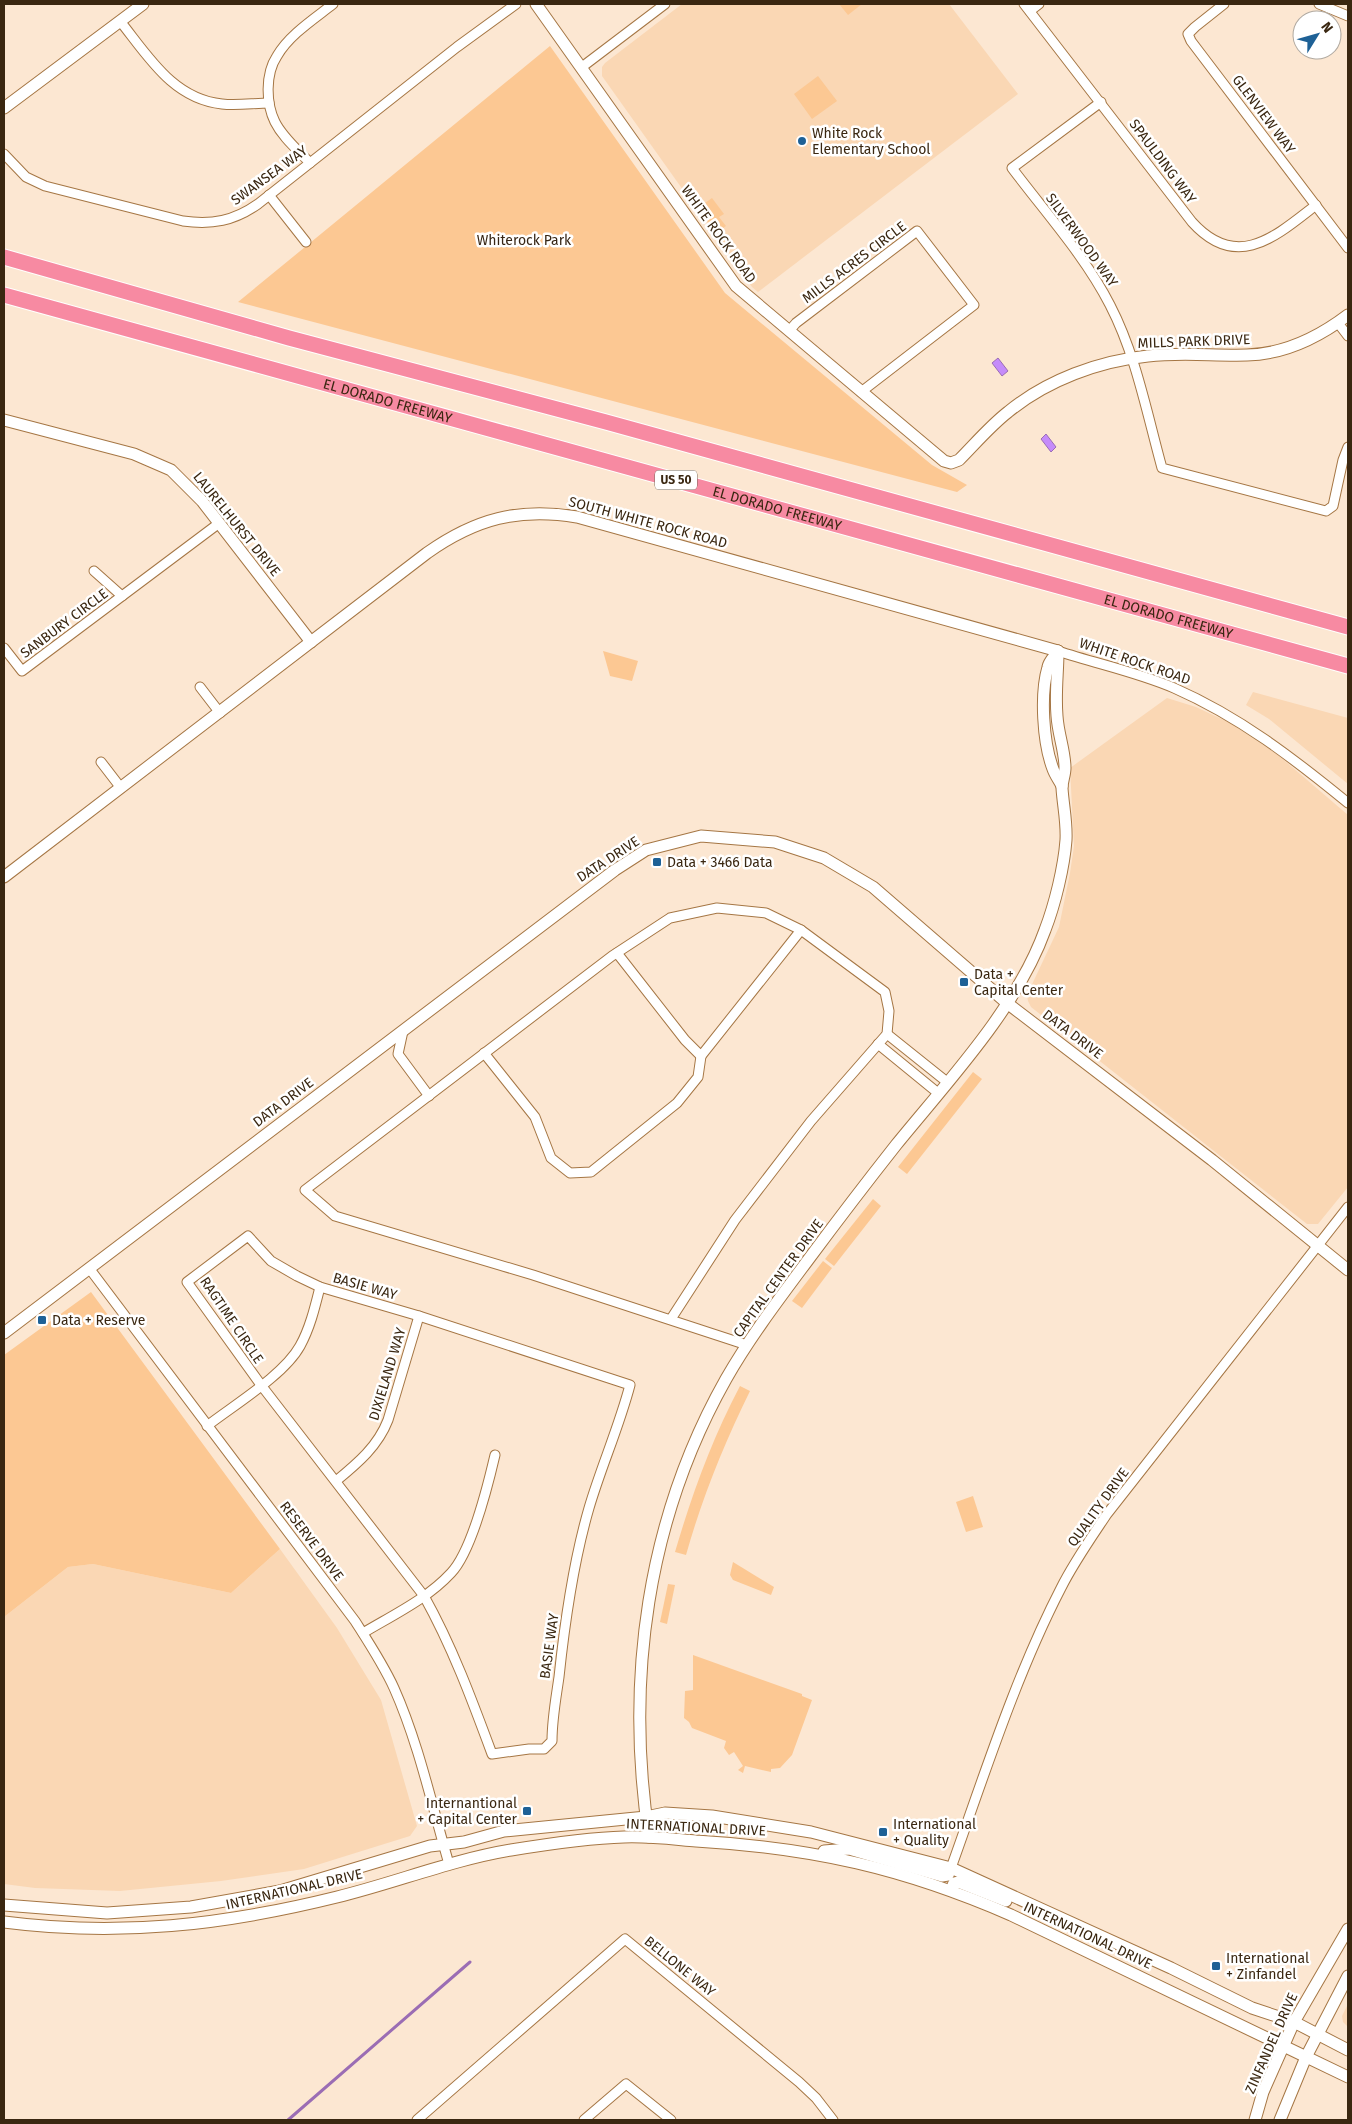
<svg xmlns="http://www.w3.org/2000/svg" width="1352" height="2124" viewBox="0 0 1352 2124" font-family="'Fira Sans',sans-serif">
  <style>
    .built { fill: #fad7b4 }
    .green { fill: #fcc893 }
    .water { fill: #c58bfa; stroke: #9b6db4 }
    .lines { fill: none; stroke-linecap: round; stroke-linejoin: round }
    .stream { stroke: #9b6db4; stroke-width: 3 }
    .street-casing { stroke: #a57644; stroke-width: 11 }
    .secondary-casing { stroke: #a57644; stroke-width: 13 }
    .highway-casing { stroke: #fff; stroke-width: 17 }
    .street { stroke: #fff; stroke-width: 9 }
    .secondary { stroke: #fff; stroke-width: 11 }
    .highway { stroke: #f78aa2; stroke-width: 15 }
    .poi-dot { fill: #1e6196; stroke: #fff; stroke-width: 2 }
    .labels { text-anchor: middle; stroke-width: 5; stroke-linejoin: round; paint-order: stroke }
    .shield { fill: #fff; stroke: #756858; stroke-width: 1 }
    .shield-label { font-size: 12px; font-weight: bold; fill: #3a2711 }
    .street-label { font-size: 14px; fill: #3a2711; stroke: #fff }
    .poi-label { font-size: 14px; fill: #3a2711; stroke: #fff; text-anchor: start }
    .park-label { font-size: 14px; fill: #372615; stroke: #fff }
  </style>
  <rect width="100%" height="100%" fill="#fce7d2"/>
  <g class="built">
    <path d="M682 4H949L1018 94 758 292 752 287 602 76V67L605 63Z"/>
    <path d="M1253 692 1348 718V784L1269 719 1246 705Z"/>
    <path d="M1167 698 1196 707 1230 723 1278 755 1348 815V1187L1318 1224H1307L1031 1007 1028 1001 1027 995 1059 927 1070 873 1074 846 1070 768Z"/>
    <path d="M280 1549 337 1628 381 1700 417 1826 410 1836 304 1869 221 1881 120 1891 35 1888 4 1884V1617L68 1567 93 1564 231 1593Z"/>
    <path d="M1348 2004V2027L1343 2022 1342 2016Z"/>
  </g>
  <g class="green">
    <path d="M839 4H862L848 15Z"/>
    <path d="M550 46 725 293 932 465 967 485 957 492 238 302Z"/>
    <path d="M818 76 837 101 812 119 794 94Z"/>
    <path d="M712 198 724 214 719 217 726 226 716 233 698 208Z"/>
    <path d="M603 651 638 661 632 681 610 676Z"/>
    <path d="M973 1072 982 1079 907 1174 898 1167Z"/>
    <path d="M873 1199 881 1206 834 1266 825 1259Z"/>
    <path d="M823 1261 832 1268 802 1308 792 1301Z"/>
    <path d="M91 1292 280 1549 231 1593 93 1564 68 1567 4 1617V1355Z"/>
    <path d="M740 1386 750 1391C724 1444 702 1498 686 1555L675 1552C692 1494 712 1439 740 1386Z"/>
    <path d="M973 1496 983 1527 966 1532 956 1502Z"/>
    <path d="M733 1562 774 1587 771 1595 733 1580 730 1575Z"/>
    <path d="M668 1584 675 1585 667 1624 660 1622Z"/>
    <path d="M693 1655 802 1694V1696L812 1700 792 1755 780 1768 771 1769V1772L745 1766 743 1773 738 1770 743 1766 734 1752 729 1755 724 1748 726 1741 692 1728 689 1722 684 1718 685 1691 693 1690Z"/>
  </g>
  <g class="water">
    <path d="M998 358 1008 371 1002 376 992 363Z"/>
    <path d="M1046 434 1056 447 1051 452 1041 439Z"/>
  </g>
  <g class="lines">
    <path class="stream" d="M288 2120 470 1962"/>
    <g class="street-casing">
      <g id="street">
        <path d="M1024 4 1192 222C1237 272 1276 236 1316 205"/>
        <path d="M1224 4 1195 27 1188 34 1191 41 1348 248"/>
        <path d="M1319 4 1348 16"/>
        <path d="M1030 11 1039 4"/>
        <path d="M120 21C148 56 173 99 222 104 237 106 254 103 269 103"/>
        <path d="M582 67 665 4"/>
        <path d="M1101 102 1012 168C1045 212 1085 256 1110 305 1136 355 1147 414 1162 468L1326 511 1333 506 1343 460 1348 447"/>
        <path d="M4 154 26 177 45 186 183 221C212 225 234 221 258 204L457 47 516 4"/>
        <path d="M310 163C298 150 283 138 275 122 266 104 265 74 277 56 289 35 314 19 333 4"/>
        <path d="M269 195 306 242"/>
        <path d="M1338 323 1348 336"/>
        <path d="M789 331 796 323 917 231 974 305 861 392"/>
        <path d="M94 571 122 596"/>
        <path d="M4 648 22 671 218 524"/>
        <path d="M1058 651C1097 664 1137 672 1174 688 1240 717 1293 758 1348 803"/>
        <path d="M200 687 220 713"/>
        <path d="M101 762 121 788"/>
        <path d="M617 953 685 1040 701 1056 801 930"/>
        <path d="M403 1031 398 1054 429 1096"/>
        <path d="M887 1034 947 1082"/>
        <path d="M878 1044 938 1093"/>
        <path d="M484 1053 535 1117 551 1158 570 1173 591 1172 677 1103 698 1077 701 1056"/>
        <path d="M248 1236 271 1261 297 1276 320 1287 419 1316 630 1385C619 1427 601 1467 589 1508 573 1563 565 1620 559 1677 556 1698 552 1719 552 1741L544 1749H529L492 1754C472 1700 452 1646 424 1596L261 1385 187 1282Z"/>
        <path d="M89 1268 355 1621C369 1643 383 1664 394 1688 419 1744 432 1806 449 1864"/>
        <path d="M671 1319 735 1220 811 1121 887 1034 889 1011 885 992 801 930 766 913 717 908 670 918 612 956 305 1190 335 1216 533 1275 747 1345"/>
        <path d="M207 1426C234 1405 284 1375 300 1346 310 1328 315 1307 320 1287"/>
        <path d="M336 1481C358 1463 378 1446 388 1420L419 1316"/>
        <path d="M363 1633C393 1615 427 1599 451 1573 471 1552 488 1485 495 1455"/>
        <path d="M951 1868C984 1776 1016 1675 1061 1588 1074 1562 1091 1538 1107 1514L1348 1207"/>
        <path d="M417 2120 625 1939 799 2082 816 2098 833 2120"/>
        <path d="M584 2120 626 2084 671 2120"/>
      </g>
    </g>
    <g class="secondary-casing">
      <g id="secondary">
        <path d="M536 4 736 286 944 461 951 463 959 460C975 444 990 426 1008 412 1047 380 1099 361 1148 356 1181 352 1214 356 1247 355 1285 354 1319 337 1348 315"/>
        <path d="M4 108 143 4"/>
        <path d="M4 420 134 454 171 470 202 501 311 642"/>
        <path d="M1058 651C1055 656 1049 661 1048 667 1040 694 1043 743 1053 769 1055 775 1059 780 1062 786"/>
        <path d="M4 877 427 553C475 519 519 507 577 517L1058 651"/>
        <path d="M4 1333 615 870 646 850 701 836 775 842 824 858 873 887 1007 1003 1212 1160 1348 1270"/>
        <path d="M649 1837C625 1680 647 1519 726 1379 750 1337 779 1299 808 1260 837 1221 866 1183 896 1145 948 1081 1017 1008 1045 930 1055 904 1064 867 1066 840 1067 822 1063 805 1062 788 1062 781 1065 775 1065 768 1065 751 1058 734 1057 716 1055 694 1058 672 1058 651"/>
        <path d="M824 1851 849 1849 942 1876 948 1875 951 1868"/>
        <path d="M951 1890 954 1883 958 1882 1006 1901"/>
        <path d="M4 1905 107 1913 191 1907 280 1891 430 1846 464 1842 504 1831 646 1817 665 1813 712 1816 811 1832 951 1868 1171 1968 1252 2008 1294 2022 1348 2050"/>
        <path d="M4 1922C119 1937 224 1925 337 1897 395 1883 451 1860 511 1850 548 1844 587 1838 624 1837 648 1836 672 1839 696 1841 813 1848 903 1868 1011 1915L1348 2077"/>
        <path d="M1255 2120 1263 2092 1294 2022 1348 1929"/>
        <path d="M1280 2120 1306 2057 1348 1976"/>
      </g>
    </g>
    <g class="highway-casing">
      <g id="highway">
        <path d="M4 257 289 338 606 422 1348 627"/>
        <path id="s1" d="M4 295 1348 666"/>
      </g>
    </g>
    <use href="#street" class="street"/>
    <use href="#secondary" class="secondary"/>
    <use href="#highway" class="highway"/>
  </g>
  <g class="poi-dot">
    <circle cx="802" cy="141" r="5"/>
    <rect x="652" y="857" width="10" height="10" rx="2.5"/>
    <rect x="959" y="977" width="10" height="10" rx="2.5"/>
    <rect x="37" y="1315" width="10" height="10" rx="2.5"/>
    <rect x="522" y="1806" width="10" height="10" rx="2.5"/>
    <rect x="878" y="1827" width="10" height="10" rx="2.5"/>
    <rect x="1211" y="1961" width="10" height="10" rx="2.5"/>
  </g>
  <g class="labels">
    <rect class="shield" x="655" y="470.5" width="42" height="19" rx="4"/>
    <g class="shield-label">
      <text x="676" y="484">US 50</text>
    </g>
    <g class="street-label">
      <text transform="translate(1264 114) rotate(53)" y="5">GLENVIEW WAY</text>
      <text transform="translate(1163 161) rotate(53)" y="5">SPAULDING WAY</text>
      <text transform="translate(269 175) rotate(-36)" y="5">SWANSEA WAY</text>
      <text transform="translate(719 234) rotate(54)" y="5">WHITE ROCK ROAD</text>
      <text transform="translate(1082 240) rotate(54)" y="5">SILVERWOOD WAY</text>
      <text transform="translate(854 262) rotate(-37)" y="5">MILLS ACRES CIRCLE</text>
      <text transform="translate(1194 341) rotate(-2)" y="5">MILLS PARK DRIVE</text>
      <text dy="5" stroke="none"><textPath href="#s1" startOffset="398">EL DORADO FREEWAY</textPath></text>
      <text dy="5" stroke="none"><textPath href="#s1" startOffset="802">EL DORADO FREEWAY</textPath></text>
      <text transform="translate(648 522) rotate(15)" y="5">SOUTH WHITE ROCK ROAD</text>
      <text transform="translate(237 524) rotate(51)" y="5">LAURELHURST DRIVE</text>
      <text dy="5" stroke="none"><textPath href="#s1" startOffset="1208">EL DORADO FREEWAY</textPath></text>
      <text transform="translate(64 623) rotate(-37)" y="5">SANBURY CIRCLE</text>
      <text transform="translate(1135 661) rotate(19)" y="5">WHITE ROCK ROAD</text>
      <text transform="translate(608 859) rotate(-33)" y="5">DATA DRIVE</text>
      <text transform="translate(1073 1034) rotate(37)" y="5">DATA DRIVE</text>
      <text transform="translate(283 1102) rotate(-37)" y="5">DATA DRIVE</text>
      <text transform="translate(778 1278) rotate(-54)" y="5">CAPITAL CENTER DRIVE</text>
      <text transform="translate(365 1286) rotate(16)" y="5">BASIE WAY</text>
      <text transform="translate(232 1320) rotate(56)" y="5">RAGTIME CIRCLE</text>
      <text transform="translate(387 1374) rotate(-73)" y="5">DIXIELAND WAY</text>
      <text transform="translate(1098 1507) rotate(-54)" y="5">QUALITY DRIVE</text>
      <text transform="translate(312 1541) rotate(53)" y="5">RESERVE DRIVE</text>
      <text transform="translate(549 1646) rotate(-82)" y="5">BASIE WAY</text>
      <text transform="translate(696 1827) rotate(3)" y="5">INTERNATIONAL DRIVE</text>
      <text transform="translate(294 1889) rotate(-13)" y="5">INTERNATIONAL DRIVE</text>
      <text transform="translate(1088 1935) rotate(25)" y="5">INTERNATIONAL DRIVE</text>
      <text transform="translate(680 1966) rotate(39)" y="5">BELLONE WAY</text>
      <text transform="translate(1271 2043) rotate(-66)" y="5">ZINFANDEL DRIVE</text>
    </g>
    <g class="poi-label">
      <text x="812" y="138">White Rock<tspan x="812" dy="16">Elementary School</tspan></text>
      <text x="667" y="867">Data + 3466 Data</text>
      <text x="974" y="979">Data +<tspan x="974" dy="16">Capital Center</tspan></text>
      <text x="52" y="1325">Data + Reserve</text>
      <text x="517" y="1808" text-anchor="end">Internantional<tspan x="517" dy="16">+ Capital Center</tspan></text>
      <text x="893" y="1829">International<tspan x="893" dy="16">+ Quality</tspan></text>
      <text x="1226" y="1963">International<tspan x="1226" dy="16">+ Zinfandel</tspan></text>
    </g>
    <g class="park-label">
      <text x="524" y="245">Whiterock Park</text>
    </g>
  </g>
  <rect width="1352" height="2124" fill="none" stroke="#3a2711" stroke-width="10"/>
  <g transform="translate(1317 35) rotate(53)"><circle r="24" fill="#ffffff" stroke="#b0a9a0"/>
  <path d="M0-4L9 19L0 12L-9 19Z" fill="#1e6196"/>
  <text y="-8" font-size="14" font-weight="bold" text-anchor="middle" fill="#3a2711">N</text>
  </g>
</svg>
